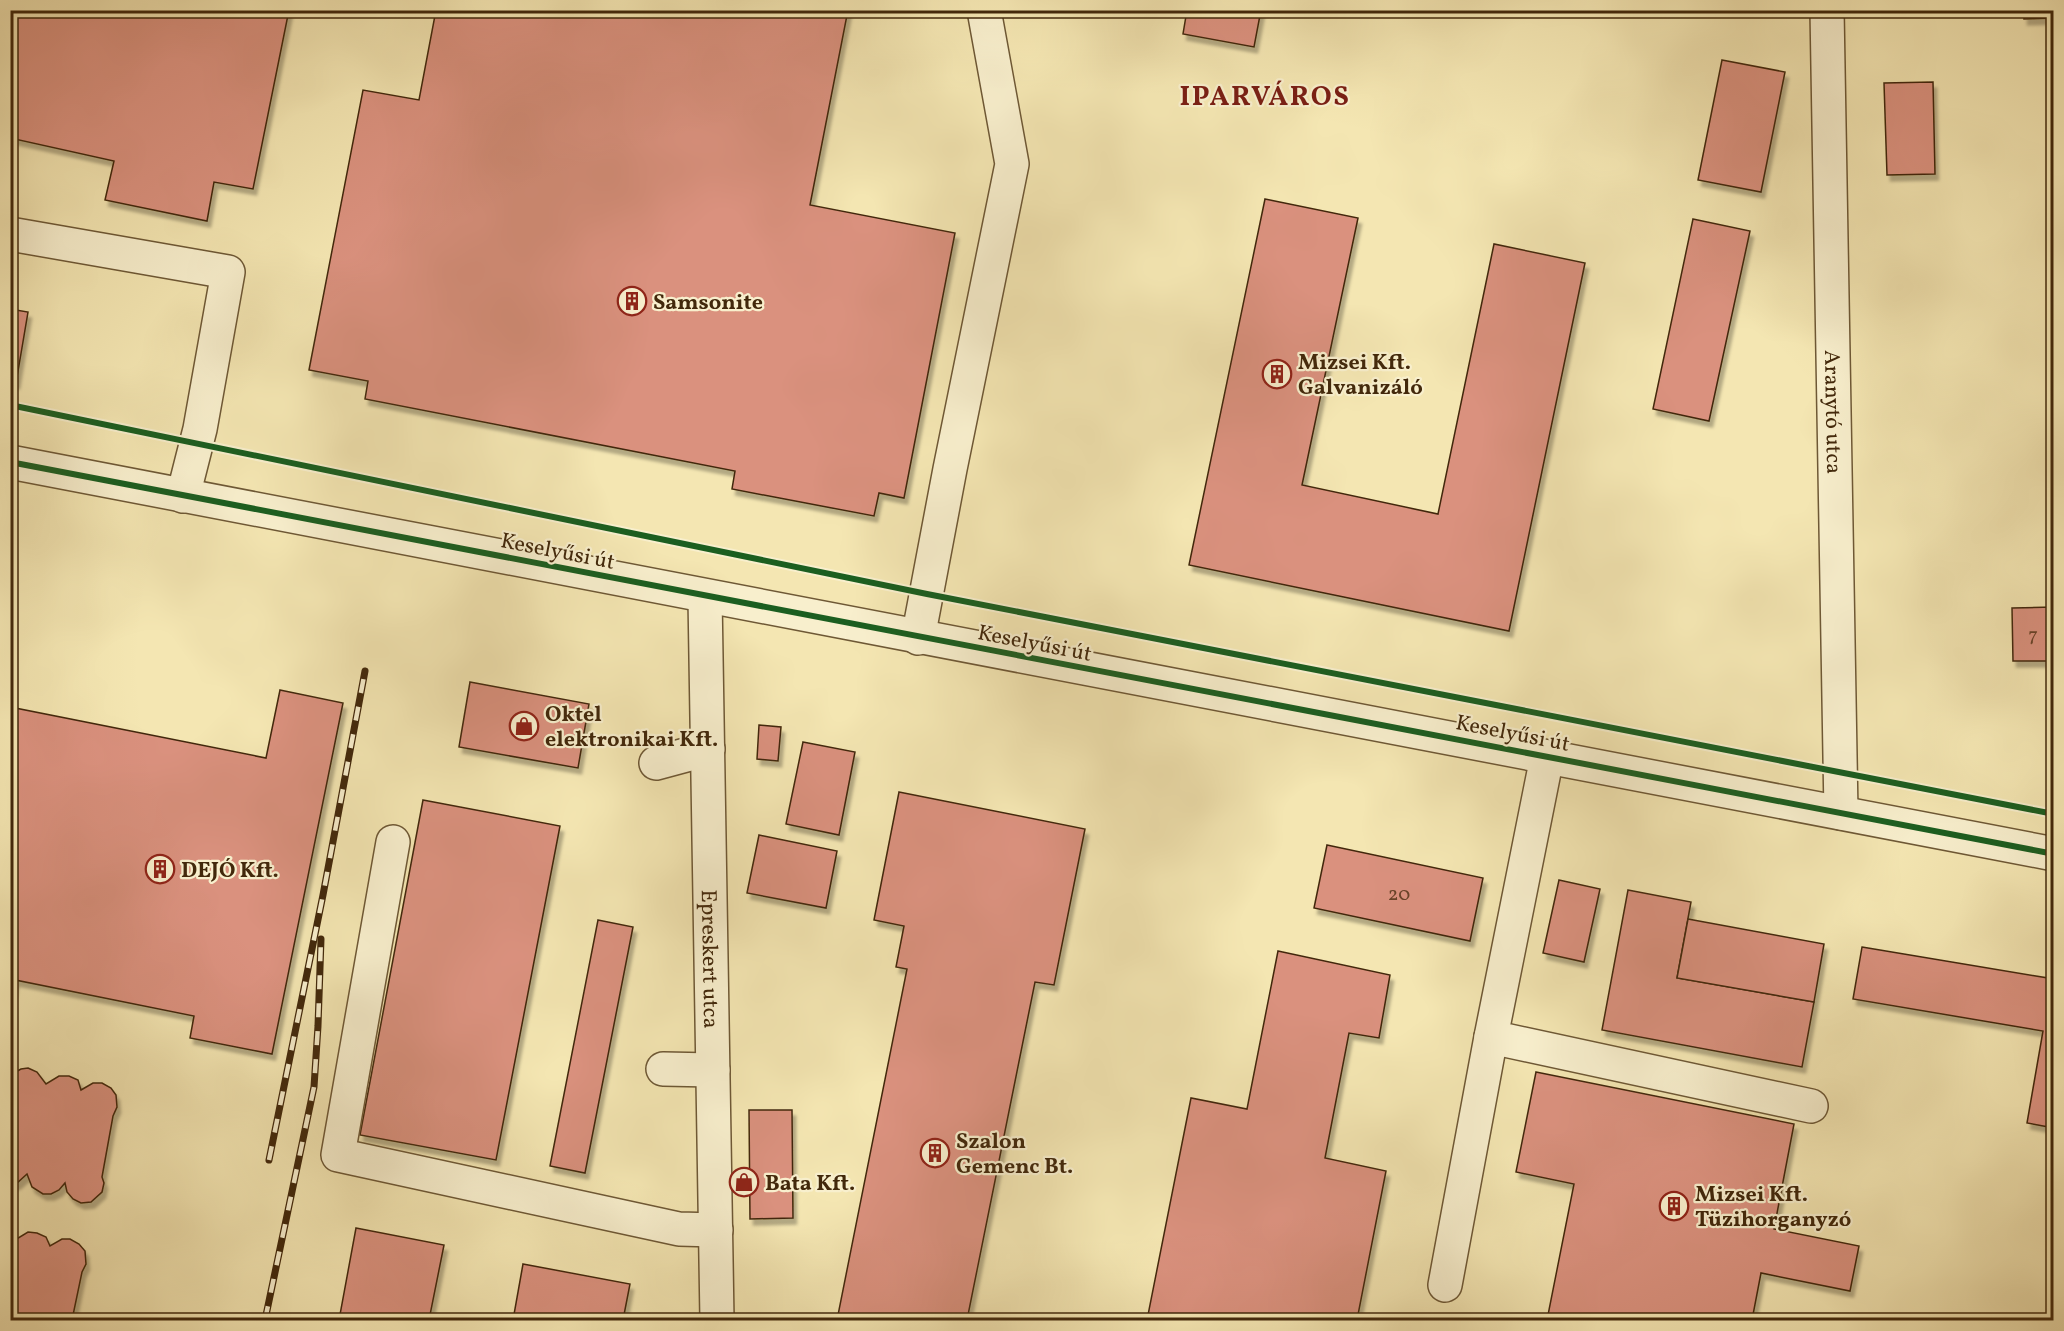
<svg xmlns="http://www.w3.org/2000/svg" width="2064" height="1331" viewBox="0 0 2064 1331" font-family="Vollkorn,serif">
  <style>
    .building { fill: #da917e; stroke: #42280b; stroke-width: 1.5; filter: url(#shadow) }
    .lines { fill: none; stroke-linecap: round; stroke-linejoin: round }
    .minor-casing { stroke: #6e5835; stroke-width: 36 }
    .minor { stroke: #f8efcd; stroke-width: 33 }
    .rail-casing { stroke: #42280b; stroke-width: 7 }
    .rail { stroke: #f8efcd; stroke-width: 4.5; stroke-dasharray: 14; stroke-linecap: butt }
    .cycleway-casing { stroke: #f8efcd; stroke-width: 10 }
    .cycleway { stroke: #1b5e20; stroke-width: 6 }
    .labels { text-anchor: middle; stroke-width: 4.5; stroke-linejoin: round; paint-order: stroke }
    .number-label { font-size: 20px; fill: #684228 }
    .poi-label { font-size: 22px; font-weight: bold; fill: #42280b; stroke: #f8efcd; text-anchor: start }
    .street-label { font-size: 22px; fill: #42280b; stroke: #f8efcd }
    .district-label { font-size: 28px; font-weight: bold; letter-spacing: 1.5px; fill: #7a1f14; stroke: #f8efcd }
  </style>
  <defs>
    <filter id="shadow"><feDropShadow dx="3.5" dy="6" stdDeviation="1.5" flood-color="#0004"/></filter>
  </defs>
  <rect width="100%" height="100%" fill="#f4e6b2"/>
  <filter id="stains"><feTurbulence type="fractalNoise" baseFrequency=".00333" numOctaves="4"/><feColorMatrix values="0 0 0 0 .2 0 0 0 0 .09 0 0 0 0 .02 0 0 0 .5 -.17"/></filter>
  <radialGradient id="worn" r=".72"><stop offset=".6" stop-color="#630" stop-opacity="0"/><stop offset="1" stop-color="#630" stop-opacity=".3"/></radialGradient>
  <g class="building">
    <path d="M10 10H289L253 189 214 182 207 221 105 200 114 161 10 138Z"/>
    <path d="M436 10H848L810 205 955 233 904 498 879 493 874 516 732 489 735 471 365 399 368 381 309 370 363 90 419 100Z"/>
    <path d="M1187 10H1261L1254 47 1183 34Z"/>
    <path d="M2024 10H2054V18L2024 19Z"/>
    <path d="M1722 60 1785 72 1761 192 1698 180Z"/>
    <path d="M1933 82 1935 174 1887 175 1884 83Z"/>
    <path d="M1265 199 1358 218 1302 485 1438 514 1494 244 1585 263 1509 631 1189 565Z"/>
    <path d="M1693 219 1750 231 1709 421 1653 409Z"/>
    <path d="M10 309 28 312 16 383 10 382Z"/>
    <path d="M2054 607V661H2013L2012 608Z"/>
    <path d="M470 682 589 704 578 768 459 747Z"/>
    <path d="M280 690 343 703 272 1054 190 1038 194 1016 15 980 13 991 10 990V707L266 758Z"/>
    <path d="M759 725 781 727 778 761 757 759Z"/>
    <path d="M803 742 855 752 839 835 786 824Z"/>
    <path d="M899 792 1085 829 1054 985 1035 982 967 1320H837L907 969 896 967 904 926 874 920Z"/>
    <path d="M423 800 560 826 496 1160 360 1135Z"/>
    <path d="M759 835 837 851 826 908 747 893Z"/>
    <path d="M1327 845 1483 878 1470 941 1314 908Z"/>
    <path d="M1559 880 1600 889 1584 962 1543 953Z"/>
    <path d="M1628 890 1691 902 1677 978 1814 1002 1802 1067 1602 1030Z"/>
    <path d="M1688 919 1824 944 1814 1002 1677 978Z"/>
    <path d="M598 920 633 927 585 1173 550 1166Z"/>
    <path d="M1862 947 2054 979V1128L2027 1123 2043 1031 1853 999Z"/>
    <path d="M1278 951 1390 975 1379 1038 1349 1033 1325 1158 1386 1171 1357 1320H1147L1191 1098 1247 1109Z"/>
    <path d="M28 1068 37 1072 46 1084 59 1076H69L78 1080 81 1090 93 1083H102L111 1088 116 1095 117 1107 113 1116 102 1177 104 1183 102 1192 91 1202 81 1203 73 1199 67 1192 65 1183 59 1190 51 1194H43L32 1187 27 1174 17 1183 10 1185V1075L21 1069Z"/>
    <path d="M1536 1072 1794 1124 1774 1229 1859 1246 1850 1291 1761 1273 1752 1320H1547L1574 1184 1516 1172Z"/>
    <path d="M749 1110H792L793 1218 750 1219Z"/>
    <path d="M356 1228 444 1245 429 1320H339Z"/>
    <path d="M28 1232 37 1233 46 1237 50 1246 62 1239H70L79 1244 85 1251 86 1264 82 1272 72 1320H10V1234L15 1240Z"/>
    <path d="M523 1264 630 1284 623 1320H513Z"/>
  </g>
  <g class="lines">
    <g class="minor-casing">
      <g id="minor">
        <path id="s1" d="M1827 10 1841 813"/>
        <path d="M10 234 228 272 200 429 183 496"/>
        <path d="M10 462 2054 854"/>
        <path id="s2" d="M705 597 717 1320"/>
        <path d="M918 638 950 469 1012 164 984 10"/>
        <path d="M1547 757 1491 1037 1811 1106"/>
        <path d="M656 763 708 749"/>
        <path d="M393 842 338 1155 679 1229 716 1230"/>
        <path d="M663 1069 713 1070"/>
        <path d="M1445 1285 1491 1037"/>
      </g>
    </g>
    <use href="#minor" class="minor"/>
    <g class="rail-casing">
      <g id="rail">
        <path d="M269 1160 323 895 365 671"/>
        <path d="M265 1320 314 1087 318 1026 321 939"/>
      </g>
    </g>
    <use href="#rail" class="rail"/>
    <g class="cycleway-casing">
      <g id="cycleway">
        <path d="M10 405 927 594 2054 814"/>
        <path d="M10 462 2054 854"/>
      </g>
    </g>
    <use href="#cycleway" class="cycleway"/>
  </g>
  <defs>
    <g id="building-ring" transform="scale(1.5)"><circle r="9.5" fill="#f8efcd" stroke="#8f2418" stroke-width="1.5"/><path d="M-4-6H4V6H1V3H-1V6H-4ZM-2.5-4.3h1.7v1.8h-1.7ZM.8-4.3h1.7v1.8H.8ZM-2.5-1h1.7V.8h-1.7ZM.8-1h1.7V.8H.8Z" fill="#8f2418"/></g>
    <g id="shop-ring" transform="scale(1.5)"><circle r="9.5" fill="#f8efcd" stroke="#8f2418" stroke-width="1.5"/><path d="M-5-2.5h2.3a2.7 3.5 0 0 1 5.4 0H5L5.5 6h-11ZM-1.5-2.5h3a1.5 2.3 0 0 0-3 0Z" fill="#8f2418"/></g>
  </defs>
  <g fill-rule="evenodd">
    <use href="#building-ring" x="632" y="301"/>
    <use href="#building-ring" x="1277" y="374"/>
    <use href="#shop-ring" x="524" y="726"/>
    <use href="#building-ring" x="160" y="869"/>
    <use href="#building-ring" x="935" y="1153"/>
    <use href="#shop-ring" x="744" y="1182"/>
    <use href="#building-ring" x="1674" y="1206"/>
  </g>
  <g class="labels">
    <g class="number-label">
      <text x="2033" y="641">7</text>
      <text x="1399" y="900">20</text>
    </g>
    <g class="poi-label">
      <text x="653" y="309">Samsonite</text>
      <text x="1298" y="369">Mizsei Kft.<tspan x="1298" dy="25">Galvanizáló</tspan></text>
      <text x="545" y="721">Oktel<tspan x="545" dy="25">elektronikai Kft.</tspan></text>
      <text x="181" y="877">DEJÓ Kft.</text>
      <text x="956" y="1148">Szalon<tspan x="956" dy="25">Gemenc Bt.</tspan></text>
      <text x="765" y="1190">Bata Kft.</text>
      <text x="1695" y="1201">Mizsei Kft.<tspan x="1695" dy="25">Tüzihorganyzó</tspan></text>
    </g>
    <g class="street-label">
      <text dy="8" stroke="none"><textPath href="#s1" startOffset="402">Aranytó utca</textPath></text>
      <text transform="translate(558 550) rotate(11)" y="8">Keselyűsi út</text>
      <text transform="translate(1035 642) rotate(11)" y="8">Keselyűsi út</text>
      <text transform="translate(1513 732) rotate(11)" y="8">Keselyűsi út</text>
      <text dy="8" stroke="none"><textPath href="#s2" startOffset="362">Epreskert utca</textPath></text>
    </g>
    <g class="district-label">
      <text x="1265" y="105">IPARVÁROS</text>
    </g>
  </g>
  <rect width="2064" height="1331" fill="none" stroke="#f4e6b2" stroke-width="36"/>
  <rect x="12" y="12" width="2040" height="1307" fill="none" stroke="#42280b" stroke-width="3"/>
  <rect x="18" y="18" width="2028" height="1295" fill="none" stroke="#42280b" stroke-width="1.5"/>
  <rect width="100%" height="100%" filter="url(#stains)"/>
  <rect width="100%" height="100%" fill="url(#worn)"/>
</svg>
